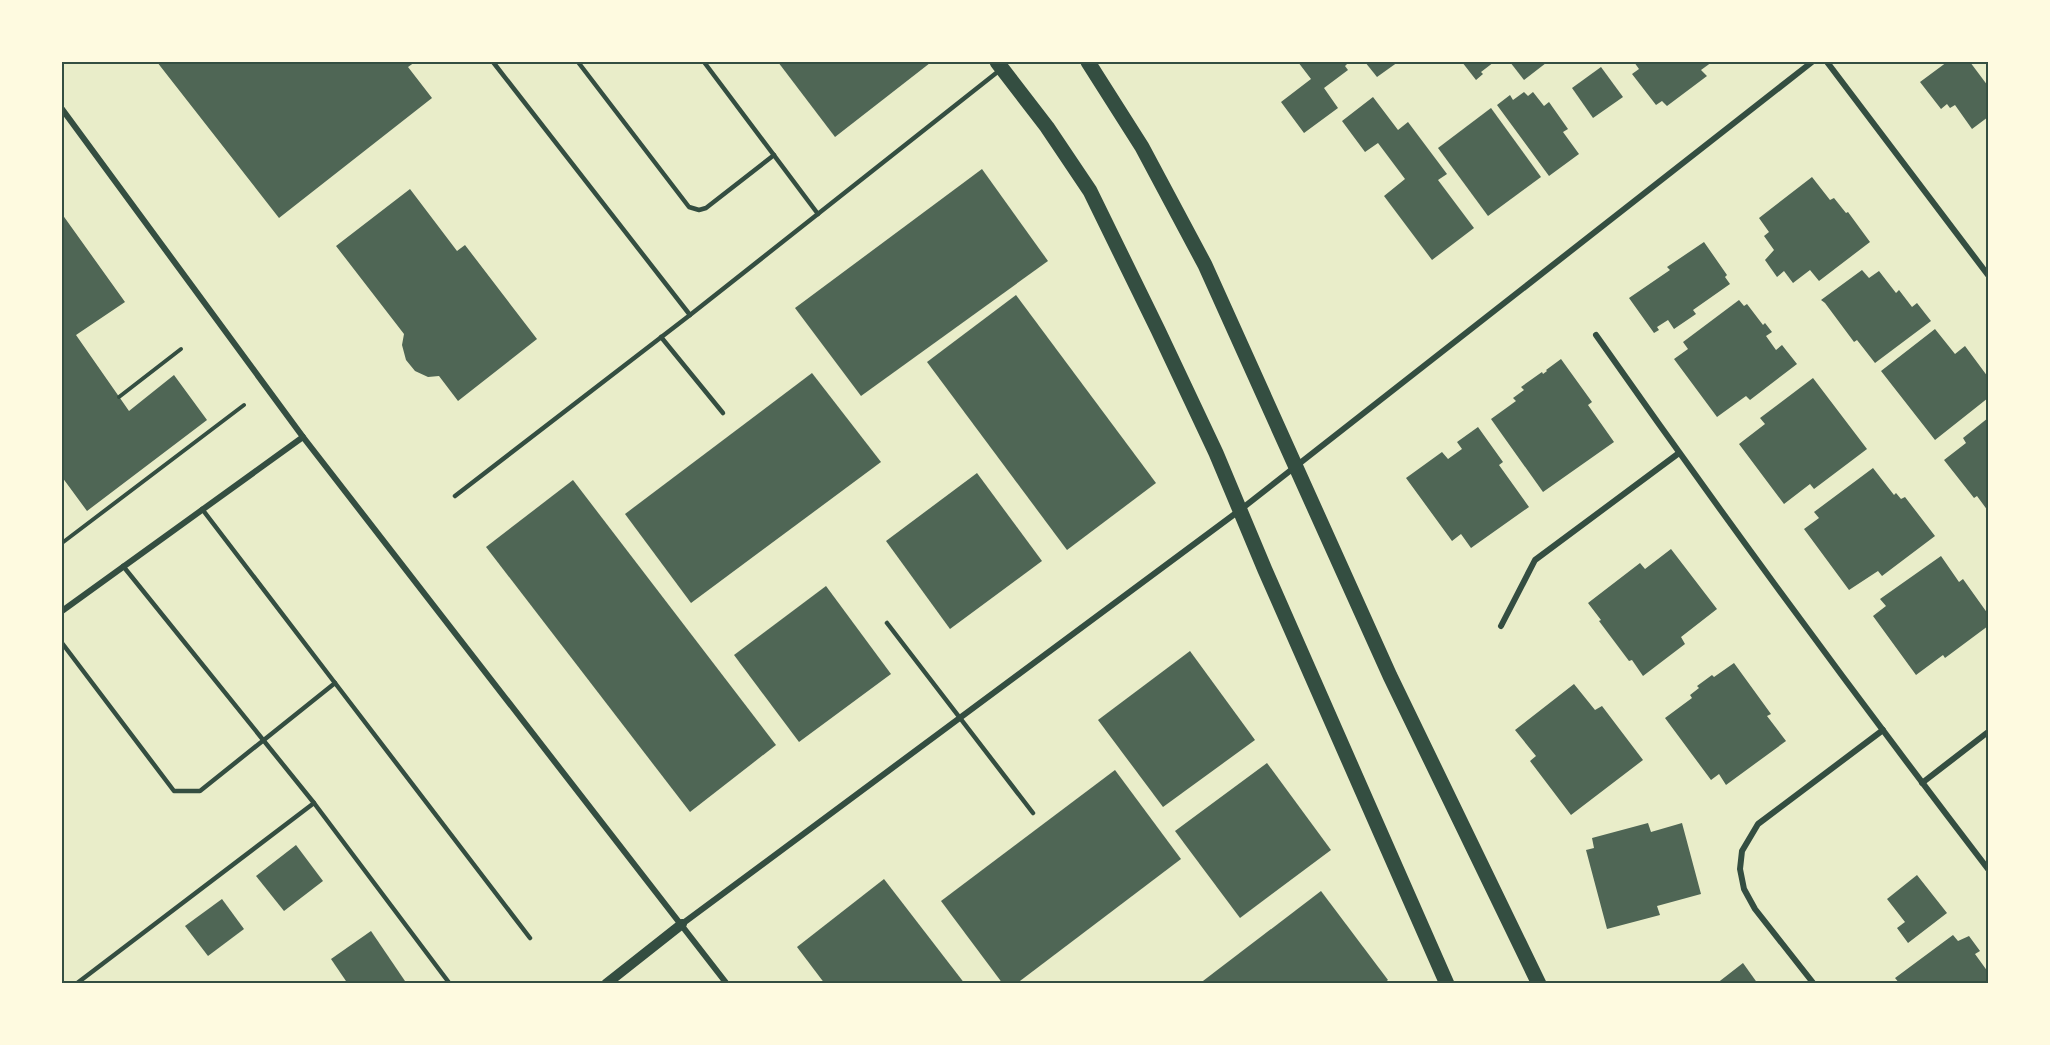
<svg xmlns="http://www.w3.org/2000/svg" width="2050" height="1045" viewBox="0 0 2050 1045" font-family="'Varela Round',sans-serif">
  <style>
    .building { fill: #4f6655 }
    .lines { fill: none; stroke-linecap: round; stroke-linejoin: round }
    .path { stroke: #344e41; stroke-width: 4 }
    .service { stroke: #344e41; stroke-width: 4.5 }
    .minor { stroke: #344e41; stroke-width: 6 }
    .tertiary { stroke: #344e41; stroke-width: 10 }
    .primary { stroke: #344e41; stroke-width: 15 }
    .neatline { fill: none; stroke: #344e41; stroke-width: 2 }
  </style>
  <rect width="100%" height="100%" fill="#e9edc9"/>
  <g class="building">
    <path d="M157 62H415L408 67 432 98 279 218Z"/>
    <path d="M778 62H929L930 63 835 137Z"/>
    <path d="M1298 62 1348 63 1345 66 1348 70 1324 88 1338 108 1304 133 1281 102 1311 79Z"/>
    <path d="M1365 62H1398L1377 77Z"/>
    <path d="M1462 62H1494L1481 72 1483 74 1476 80Z"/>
    <path d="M1510 62H1544L1546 63 1524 80Z"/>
    <path d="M1634 62H1712L1701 70 1707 76 1667 106 1662 101 1656 105 1632 74 1639 69Z"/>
    <path d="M1947 62H1970L1988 86V117L1972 129 1955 105 1950 108 1947 104 1941 109 1920 82Z"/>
    <path d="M1601 67 1623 97 1593 118 1572 88Z"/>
    <path d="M1524 92 1528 96 1533 92 1544 106 1549 102 1568 129 1563 132 1579 154 1549 176 1497 105 1510 95 1513 100Z"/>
    <path d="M1373 97 1398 130 1408 122 1447 174 1438 180 1474 228 1432 260 1384 196 1405 179 1378 143 1365 152 1342 121Z"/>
    <path d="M1491 108 1541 177 1488 216 1438 148Z"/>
    <path d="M982 169 1048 261 861 396 795 308Z"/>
    <path d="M1812 177 1830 200 1834 198 1846 213 1848 212 1870 242 1819 281 1810 270 1793 283 1784 271 1777 277 1765 260 1774 250 1764 236 1769 232 1759 218Z"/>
    <path d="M410 189 457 251 465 245 537 339 458 401 439 376 428 377 415 371 406 360 402 345 404 334 336 246Z"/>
    <path d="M62 214 125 302 76 335 129 411 174 375 207 420 87 511 62 477Z"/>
    <path d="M1704 242 1727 275 1725 277 1730 284 1693 310 1696 314 1674 329 1668 320 1657 327 1659 330 1654 333 1629 298 1670 270 1667 267Z"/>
    <path d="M1862 270 1869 278 1879 271 1896 293 1899 290 1912 307 1917 303 1931 321 1875 363 1857 340 1854 342 1825 303 1821 300Z"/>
    <path d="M1016 295 1156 483 1067 550 927 362Z"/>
    <path d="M1739 300 1744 306 1747 304 1763 325 1765 323 1772 332 1766 336 1776 350 1782 345 1797 364 1750 400 1746 396 1717 417 1674 359 1688 349 1683 342Z"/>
    <path d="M1935 329 1955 354 1965 346 1988 377V398L1935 440 1881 371Z"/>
    <path d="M1561 359 1592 402 1588 405 1614 442 1543 492 1491 419 1516 401 1513 398 1524 390 1521 387 1542 372 1543 374 1547 371 1546 370Z"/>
    <path d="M812 373 881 462 691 603 625 514Z"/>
    <path d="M1813 378 1867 449 1814 489 1810 484 1784 504 1739 444 1765 424 1760 418Z"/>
    <path d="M1988 418V511L1977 496 1974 498 1944 460 1966 443 1963 438Z"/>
    <path d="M1478 427 1503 462 1499 465 1529 507 1471 548 1461 534 1452 541 1406 478 1442 452 1448 459 1462 449 1457 442Z"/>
    <path d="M1873 468 1894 495 1896 493 1901 499 1905 497 1935 536 1882 576 1878 571 1849 590 1804 529 1819 518 1814 512Z"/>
    <path d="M977 473 1042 561 950 629 886 541Z"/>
    <path d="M573 480 776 745 690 812 486 547Z"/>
    <path d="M1671 549 1717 609 1681 637 1685 644 1643 676 1632 660 1629 661 1599 621 1601 620 1588 603 1640 563 1645 569Z"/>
    <path d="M1941 556 1959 582 1963 579 1988 614V626L1945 658 1943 655 1916 675 1873 616 1886 606 1880 599Z"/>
    <path d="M826 586 891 674 799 742 734 655Z"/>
    <path d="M1190 651 1255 740 1163 807 1098 720Z"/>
    <path d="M1734 663 1771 714 1767 716 1786 741 1726 785 1719 774 1711 780 1665 718 1692 698 1690 695 1699 688 1697 686 1712 675 1714 677Z"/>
    <path d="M1574 684 1595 710 1602 706 1643 760 1571 815 1530 761 1536 756 1515 730Z"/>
    <path d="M1267 763 1331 850 1240 918 1175 831Z"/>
    <path d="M1115 770 1181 859 1016 984H1003L941 901Z"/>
    <path d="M1648 823 1651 832 1682 823 1701 894 1657 906 1660 915 1607 929 1586 850 1594 848 1592 838Z"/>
    <path d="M296 845 323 881 284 911 256 876Z"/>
    <path d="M1917 875 1947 913 1908 943 1897 928 1905 922 1887 899Z"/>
    <path d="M884 879 965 984H825L797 947Z"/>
    <path d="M1321 891 1388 980 1383 984H1199Z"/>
    <path d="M222 899 244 929 208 956 185 926Z"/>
    <path d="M371 931 407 984H348L331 959Z"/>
    <path d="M1953 935 1958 941 1969 936 1980 951 1975 954 1988 972V984H1900L1895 978Z"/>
    <path d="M1743 963 1758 984H1716Z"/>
  </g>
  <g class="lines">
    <g class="path">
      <path d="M119 397 181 349"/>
      <path d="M62 543 244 405"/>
    </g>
    <g class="service">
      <path d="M493 62 690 315"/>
      <path d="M578 62 689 207 699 210 706 208 774 155"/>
      <path d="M704 62 818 214"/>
      <path d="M661 337 723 413"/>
      <path d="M455 496 690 315 1000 70"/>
      <path d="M202 509 335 683"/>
      <path d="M123 566 314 803 450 984"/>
      <path d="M887 623 1033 813"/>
      <path d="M62 643 174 791H200L335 683 530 938"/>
      <path d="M76 984 314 803"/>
    </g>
    <g class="minor">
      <path d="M1827 62 1988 275"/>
      <path d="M62 109 303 437 727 984"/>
      <path d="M1596 335C1723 516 1854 694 1988 869"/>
      <path d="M62 611 303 437"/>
      <path d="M1501 626 1535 560 1679 453"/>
      <path d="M1922 783 1988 732"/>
      <path d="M682 924 1240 510 1812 62"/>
      <path d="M1814 984 1755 909 1744 889 1740 869 1742 851 1758 824 1883 730"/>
    </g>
    <path class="tertiary" d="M606 984 682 924"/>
    <g class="primary">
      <path d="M997 62 1047 127 1090 191 1158 330 1216 453 1265 570 1447 984"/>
      <path d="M1088 62 1142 147 1205 265 1390 676 1539 984"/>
    </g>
  </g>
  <rect width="2050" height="1045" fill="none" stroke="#fefae0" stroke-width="126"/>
  <rect x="63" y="63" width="1924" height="919" class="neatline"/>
</svg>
